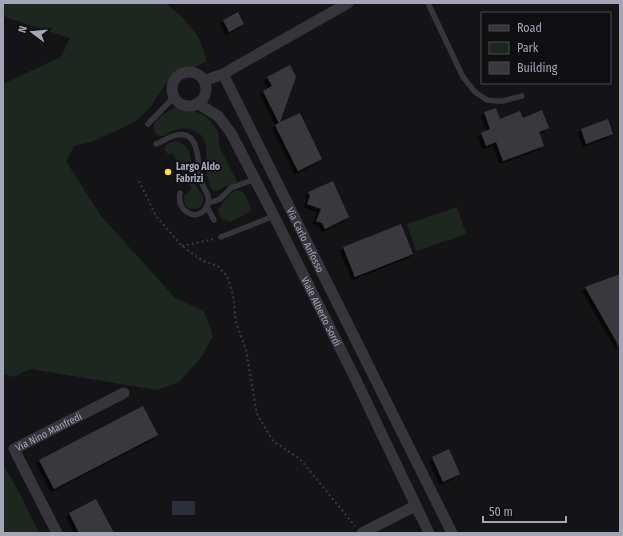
<svg xmlns="http://www.w3.org/2000/svg" width="623" height="536" viewBox="0 0 623 536" font-family="'Fira Sans Condensed',sans-serif">
  <style>
    .green { fill: #1e2620 }
    .water { fill: #292f3b }
    .building { fill: #38393e; filter: url(#shadow) }
    .lines { fill: none; stroke-linecap: round; stroke-linejoin: round }
    .path { stroke: #3a3b42; stroke-width: 2; stroke-dasharray: 2 3; stroke-linecap: butt }
    .lane { stroke: #35353b; stroke-width: 5.5 }
    .street { stroke: #35353b; stroke-width: 11 }
    .poi-dot { fill: #ffe123; stroke: #0f0f11; stroke-width: 1.5 }
    .labels { text-anchor: middle; stroke-width: 3.5; stroke-linejoin: round; paint-order: stroke }
    .poi-label { font-size: 10px; font-weight: bold; fill: #a4a6b7; stroke: #0f0f11; text-anchor: start }
    .street-label { font-size: 10px; fill: #a4a6b7; stroke: #0f0f11 }
  </style>
  <defs>
    <filter id="shadow"><feDropShadow dx="-3.5" dy="3.5" stdDeviation="0" flood-color="#0009"/></filter>
  </defs>
  <rect width="100%" height="100%" fill="#141416"/>
  <g class="green">
    <path d="M3 3H166L183 18 199 38 207 61 195 67 174 72 151 106 136 121 94 141 74 146 66 161 101 216 175 298 204 311 213 336 200 359 179 382 157 390 30 369 14 377 3 374V84L61 57 70 38 8 18 3 14Z"/>
    <path d="M174 108C191 108 209 114 217 130 220 136 218 142 220 148 225 160 232 171 237 182L232 186H225L217 191 212 190C209 183 207 176 206 168 206 153 210 137 193 130 181 126 173 130 163 136 159 136 156 135 155 132 149 121 167 112 174 108Z"/>
    <path d="M175 141C195 143 191 173 196 186 198 192 205 195 203 202 199 214 182 210 184 196L192 189 173 153 168 154 164 150 167 144Z"/>
    <path d="M237 190C246 191 249 202 251 210L249 212 230 222 221 219 218 210C220 205 232 192 237 190Z"/>
    <path d="M457 207 466 234 416 251 407 224Z"/>
    <path d="M3 464 20 494 39 533H3Z"/>
  </g>
  <rect class="water" x="172" y="501" width="23" height="14"/>
  <g class="building">
    <path d="M238 12 244 24 229 32 223 20Z"/>
    <path d="M290 65 296 77 280 122 300 113 322 159 298 171 275 125 279 123 263 91 272 86 267 77Z"/>
    <path d="M496 108 500 119 520 111 523 118 542 110 549 128 539 132 544 146 503 161 496 142 486 146 481 133 490 129 484 112Z"/>
    <path d="M608 119 613 134 586 144 581 129Z"/>
    <path d="M333 181 349 217 325 229 322 223 316 221 321 209 307 204 310 196 308 192Z"/>
    <path d="M401 224 413 254 355 277 343 247Z"/>
    <path d="M620 274V348L585 287Z"/>
    <path d="M143 406 158 435 54 489 39 460Z"/>
    <path d="M449 449 460 474 443 482 432 457Z"/>
    <path d="M96 499 114 533H79L69 513Z"/>
  </g>
  <g class="lines">
    <g class="path">
      <path d="M139 181 156 216 182 246 203 261 218 266 227 276 233 295 236 322 246 350 257 414 273 441 300 459 355 526"/>
      <path d="M182 246 214 239"/>
    </g>
    <g class="lane">
      <path d="M428 3 463 77 475 92 487 100 496 101H503L522 96"/>
      <path d="M148 124 174 97"/>
      <path d="M156 144C162 142 167 138 173 136 202 126 197 167 202 183 204 191 212 196 207 206 199 223 176 213 180 193"/>
      <path d="M209 203 220 199 231 188 255 179"/>
      <path d="M207 207 214 220"/>
      <path d="M221 237 274 216"/>
    </g>
    <g class="street">
      <path id="s1" d="M348 3 223 74 452 533"/>
      <circle cx="189" cy="89" r="17"/>
      <path d="M204 81 223 74"/>
      <path id="s2" d="M197 103 218 116 231 133 274 216 355 378 429 533"/>
      <path id="s3" d="M57 533 14 449 124 393"/>
      <path d="M362 533 415 506"/>
    </g>
  </g>
  <circle class="poi-dot" cx="168" cy="172" r="4"/>
  <g class="labels">
    <g class="poi-label">
      <text x="176" y="170">Largo Aldo<tspan x="176" dy="12">Fabrizi</tspan></text>
    </g>
    <g class="street-label">
      <text dy="4" stroke="none"><textPath href="#s1" startOffset="329">Via Carlo Anfosso</textPath></text>
      <text dy="4" stroke="none"><textPath href="#s2" startOffset="246">Viale Alberto Sordi</textPath></text>
      <text dy="4" stroke="none"><textPath href="#s3" startOffset="133">Via Nino Manfredi</textPath></text>
    </g>
  </g>
  <rect width="623" height="536" fill="none" stroke="#a4a6b7" stroke-width="8"/>
  <rect x="481" y="12" width="130" height="72" fill="#0f0f11" stroke="#4b4b53"/>
  <rect x="489" y="25" width="20" height="6" fill="#35353b" stroke="#4b4b53"/>
  <text x="517" y="32" font-size="12" fill="#a4a6b7">Road</text>
  <rect x="489" y="42" width="20" height="12" fill="#1e2620" stroke="#4b4b53"/>
  <text x="517" y="52" font-size="12" fill="#a4a6b7">Park</text>
  <rect x="489" y="62" width="20" height="12" fill="#38393e" stroke="#4b4b53"/>
  <text x="517" y="72" font-size="12" fill="#a4a6b7">Building</text>
  <g transform="translate(32 32) rotate(286)" stroke="#0f0f11" stroke-width="3" paint-order="stroke">
  <path d="M0-3L7 15L0 10L-7 15Z" fill="#a4a6b7"/>
  <text y="-6" font-size="11" font-weight="bold" text-anchor="middle" fill="#a4a6b7">N</text>
  </g>
  <path d="M483 516v6h83v-6" fill="none" stroke="#a4a6b7" stroke-width="2"/>
  <text x="489" y="516" font-size="12" fill="#a4a6b7" stroke="#0f0f11" stroke-width="3" paint-order="stroke">50 m</text>
</svg>
